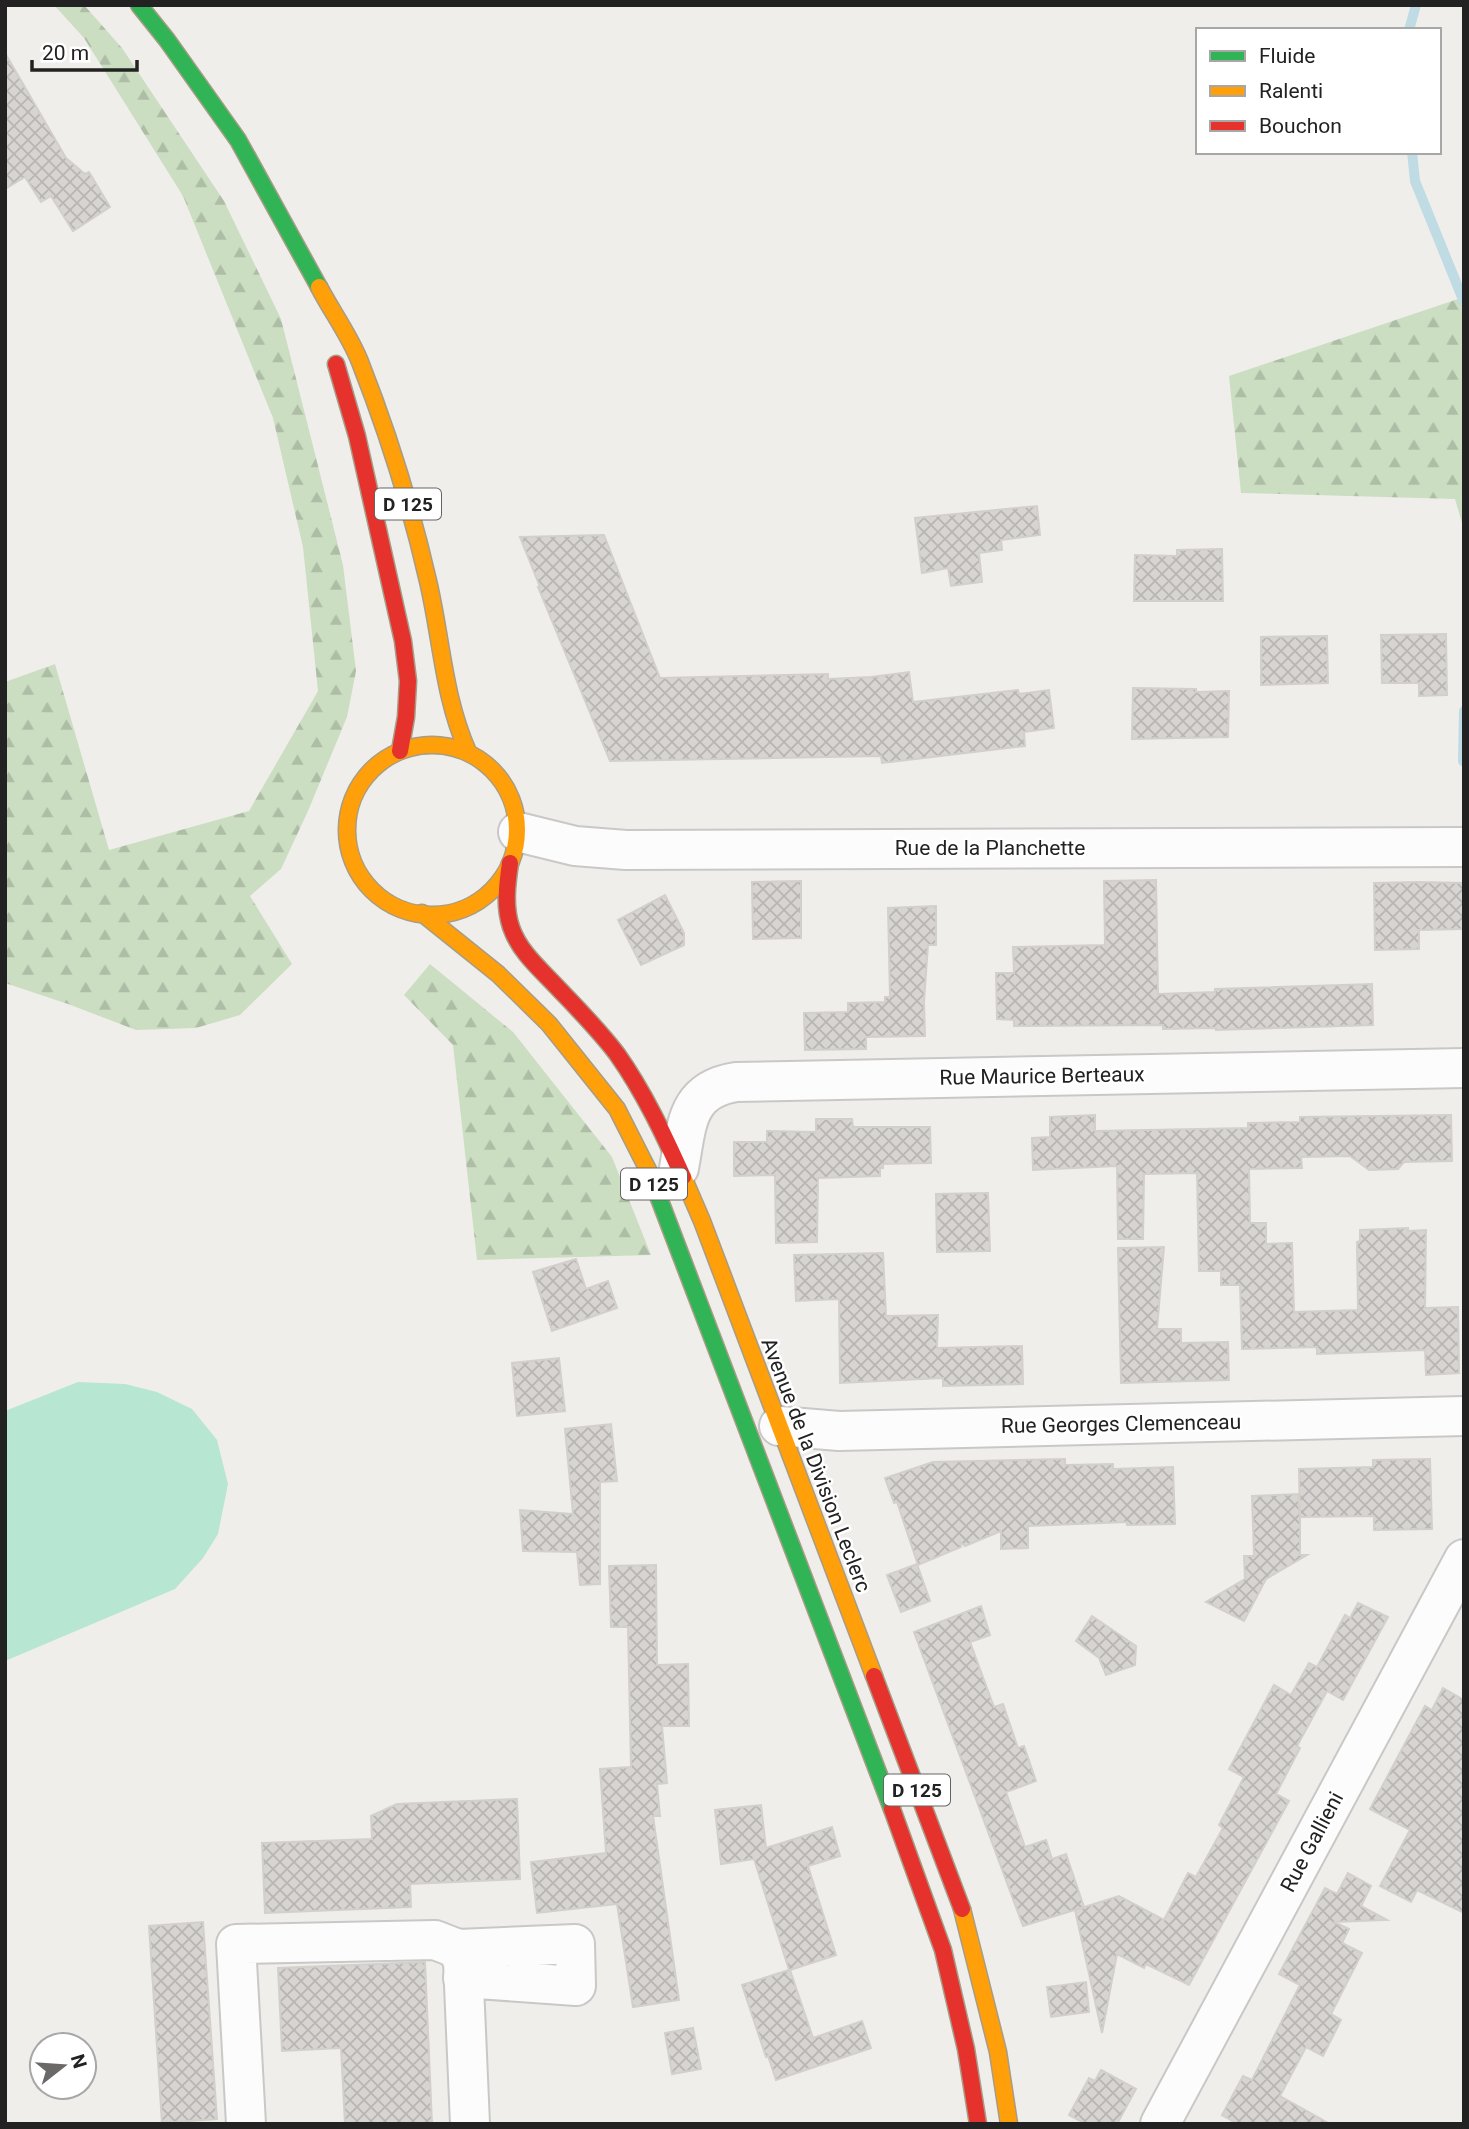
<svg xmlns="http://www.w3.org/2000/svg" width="1469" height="2129" viewBox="0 0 1469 2129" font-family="Roboto,sans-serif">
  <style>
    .forest { fill: url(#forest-firs) }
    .pitch { fill: #b7e6d2 }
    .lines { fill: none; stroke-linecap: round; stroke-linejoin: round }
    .stream { stroke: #bfdbe3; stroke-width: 10 }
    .building { fill: url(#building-cross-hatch); stroke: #d3d0cc; stroke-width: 2 }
    .street-casing { stroke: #c9c8c7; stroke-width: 42 }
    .fast-casing { stroke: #a79c86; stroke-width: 19 }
    .slow-casing { stroke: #a79c86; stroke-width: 19 }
    .jam-casing { stroke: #a79c86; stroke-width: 19 }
    .street { stroke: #fdfcfc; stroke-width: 38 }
    .fast { stroke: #30b455; stroke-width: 16 }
    .slow { stroke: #ff9f0a; stroke-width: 16 }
    .jam { stroke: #e5322d; stroke-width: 16 }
    .labels { text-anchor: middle; stroke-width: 5; stroke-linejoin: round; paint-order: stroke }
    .shield { fill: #fff; stroke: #646464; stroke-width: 2 }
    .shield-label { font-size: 19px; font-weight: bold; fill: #222 }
    .street-label { font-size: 21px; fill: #222; stroke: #fff }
  </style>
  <defs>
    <pattern id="forest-firs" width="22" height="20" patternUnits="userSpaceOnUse" patternTransform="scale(1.75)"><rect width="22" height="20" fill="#cbdec1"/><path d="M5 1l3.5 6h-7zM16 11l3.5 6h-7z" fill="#aebea6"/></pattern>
    <pattern id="building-cross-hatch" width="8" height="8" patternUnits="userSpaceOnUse" patternTransform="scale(1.75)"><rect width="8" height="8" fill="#d7d4d2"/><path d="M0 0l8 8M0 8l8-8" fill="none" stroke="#b8b6b4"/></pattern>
  </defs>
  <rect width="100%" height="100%" fill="#f0eeeb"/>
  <g class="forest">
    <path d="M54 5H84L122 48 224 201 281 319 343 565 356 671 347 717 308 811 281 869 250 896 292 964 240 1015 196 1028 136 1030 68 1004 5 983V682L55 664 109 850 249 811 318 691 303 547 273 418 183 196 84 38Z"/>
    <path d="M1464 297V530L1455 499 1241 493 1229 376Z"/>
    <path d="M430 964 513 1032 612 1157 651 1255 477 1260 453 1045 404 995Z"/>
  </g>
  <path class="pitch" d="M78 1382 125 1384 157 1392 192 1409 217 1440 228 1484 218 1534 203 1558 175 1589 5 1661V1411Z"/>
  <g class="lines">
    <g class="stream">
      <path d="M1409 30 1416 5"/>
      <path d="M1412 152 1415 181 1464 302"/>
      <path d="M1463 761 1464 711"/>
    </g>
  </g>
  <g class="building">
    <path d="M5 53 66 158 85 174 89 172 110 207 73 231 51 196 41 202 25 177 5 189Z"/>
    <path d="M1037 506 1040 535 1001 540 1002 550 979 553 982 582 951 586 948 568 922 573 915 518Z"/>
    <path d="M604 535 660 678 828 674V679L871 677 909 672 913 702 1018 690 1019 694 1049 690 1054 728 1024 732 1025 746 882 763 881 756 610 761 538 587H540L520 537Z"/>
    <path d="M1222 549 1223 601H1134L1135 555 1177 556V550Z"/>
    <path d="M1446 634 1447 695 1419 696V683H1382L1381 635Z"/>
    <path d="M1327 636 1328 683 1261 685V637Z"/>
    <path d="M1133 688 1196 689V692L1229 691 1228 737 1132 739Z"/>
    <path d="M1156 880 1158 994 1215 992V989L1372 984 1373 1025 1216 1030V1028L1163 1029V1025L1014 1026V1020L997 1019 996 973H1014L1013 947 1105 945 1104 881Z"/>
    <path d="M801 881V938L753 939 752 882Z"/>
    <path d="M1418 882 1464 883V929L1419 930V949L1375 950 1374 883Z"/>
    <path d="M665 895 684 933V945L641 965 618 920Z"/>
    <path d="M936 906V945H928L924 1002 925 1036 866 1037V1049L805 1050 804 1013 848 1012V1003L885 1002V997H890L888 908Z"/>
    <path d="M1095 1115V1131L1248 1128V1123L1300 1122V1117L1451 1115 1452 1161 1404 1162 1398 1169 1369 1170 1350 1156 1301 1157 1302 1168 1249 1169 1250 1223H1266V1244L1292 1243 1294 1312 1358 1310 1357 1242 1360 1241V1230L1408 1228V1231L1426 1230 1425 1308 1458 1307 1459 1373 1426 1375 1425 1350 1317 1354V1347L1242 1349 1240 1285H1221V1271H1199L1197 1173 1144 1174 1143 1239H1118L1117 1166 1033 1170 1032 1138 1050 1137V1117Z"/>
    <path d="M816 1119H852L853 1127H930L931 1163 883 1164V1168H880V1176L818 1178 817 1242 776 1243 775 1175 734 1176V1142H767V1131L816 1132Z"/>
    <path d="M988 1193 990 1251 937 1252 936 1194Z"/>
    <path d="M1164 1247 1157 1329H1181V1343L1228 1342 1229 1380 1121 1383 1118 1248Z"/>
    <path d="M883 1253 886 1316 938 1315 937 1348 1022 1346 1023 1384 943 1386V1378L840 1383 839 1299 796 1301 794 1255Z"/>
    <path d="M576 1259 586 1289 608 1281 617 1308 552 1331 533 1272Z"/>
    <path d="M559 1358 565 1411 517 1416 512 1363Z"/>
    <path d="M611 1424 617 1481 600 1482V1584L580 1585 577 1552 523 1551 520 1510 573 1514 565 1429Z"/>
    <path d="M1065 1459V1465L1113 1464V1469L1173 1467 1175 1524 1127 1525V1522L1028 1526V1548L1001 1549V1531L965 1546 960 1542 961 1547 918 1565 897 1502 894 1503 885 1478 933 1462Z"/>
    <path d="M1430 1459 1432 1529 1374 1530V1516L1300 1517V1555H1307L1266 1579 1244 1621 1206 1602 1245 1579 1244 1556H1254L1252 1496 1298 1494 1300 1516 1299 1469 1373 1467V1460Z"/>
    <path d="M917 1564 930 1601 901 1612 887 1575Z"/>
    <path d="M656 1565 657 1665 688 1664 689 1726H662L667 1783 657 1784 660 1816H653L679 2000 633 2007 617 1904 537 1913 531 1862 606 1853 600 1769 631 1767 628 1627H611L609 1566Z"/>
    <path d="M1358 1603 1388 1617 1343 1700 1327 1691 1297 1746 1300 1748 1276 1794 1289 1801 1189 1985 1146 1964 1144 1968 1117 1954 1102 2033 1075 1910 1119 1896 1164 1920 1188 1873 1196 1877 1223 1828 1219 1825 1244 1777 1229 1769 1274 1685 1291 1695 1309 1663 1317 1667 1345 1615 1350 1618Z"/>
    <path d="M981 1606 990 1635 970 1642 994 1707 1003 1704 1018 1748 1024 1746 1036 1781 1006 1792 1025 1847 1046 1840 1052 1859 1066 1854 1084 1907 1023 1926 914 1632Z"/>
    <path d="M1092 1616 1136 1646 1135 1665 1106 1675 1099 1658 1076 1641Z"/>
    <path d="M1443 1688 1464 1700V1913L1417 1890 1411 1902 1380 1886 1410 1830 1370 1809 1425 1706 1432 1710Z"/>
    <path d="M517 1799 520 1879 410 1884 411 1907 265 1913 262 1843 372 1839 371 1816 397 1804Z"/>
    <path d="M761 1805 766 1848 832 1827 840 1856 808 1866 836 1955 790 1970 813 2038 862 2021 871 2048 776 2080 768 2056 766 2057 742 1985 789 1970 754 1859 721 1864 715 1810Z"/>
    <path d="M1348 1873 1371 1886 1361 1906 1387 1920 1334 1922 1349 1929 1342 1943 1362 1953 1331 2014 1341 2020 1323 2056 1306 2047 1280 2096 1330 2124H1238L1222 2115 1243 2076 1252 2080 1300 1985 1279 1974 1325 1888 1337 1894Z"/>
    <path d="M203 1922 217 2119 162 2123 149 1926Z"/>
    <path d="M425 1962 432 2124H345L341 2048 282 2051 278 1968Z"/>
    <path d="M1086 1982 1089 2012 1051 2017 1047 1987Z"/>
    <path d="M693 2028 701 2069 672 2074 665 2033Z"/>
    <path d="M1101 2070 1136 2089 1117 2124H1086L1069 2115 1089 2078 1095 2081Z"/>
  </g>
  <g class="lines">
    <g class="street-casing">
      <g id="street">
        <path d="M518 832 575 846 626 850 1464 847"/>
        <path d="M679 1168C687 1126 685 1090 736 1082L1464 1068"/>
        <path d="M779 1426 839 1431 1464 1416"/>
        <path d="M460 1955 463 1962 470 2124"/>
        <path d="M246 2124 236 1944 435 1940 458 1949 575 1944 576 1986 463 1978"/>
        <path d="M1160 2124 1464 1559"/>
      </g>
    </g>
    <g class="fast-casing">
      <g id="fast">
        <path d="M139 5 167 40 238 140 319 287"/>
        <path d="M649 1172 892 1809"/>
      </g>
    </g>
    <g class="slow-casing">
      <g id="slow">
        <path d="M319 287C332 312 350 336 360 362 388 433 411 507 428 581 442 641 443 695 468 752"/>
        <circle cx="432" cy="830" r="85"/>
        <path d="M422 913 498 974 549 1024 617 1109 649 1172"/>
        <path d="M683 1177 702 1221 874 1676"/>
        <path d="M962 1909 998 2052 1009 2124"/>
      </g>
    </g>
    <g class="jam-casing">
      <g id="jam">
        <path d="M336 364 357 436 403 641 408 681 406 717 400 751"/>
        <path d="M510 863C507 884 504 906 511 927 519 951 539 968 556 986 577 1008 599 1030 617 1054 644 1092 664 1135 683 1177"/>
        <path d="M874 1676 962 1909"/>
        <path d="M892 1809 943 1950 966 2049 978 2124"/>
      </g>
    </g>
    <use href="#street" class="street"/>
    <use href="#fast" class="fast"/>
    <use href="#slow" class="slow"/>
    <use href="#jam" class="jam"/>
  </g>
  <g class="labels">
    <g class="shield">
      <rect x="375" y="488.5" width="66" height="31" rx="5"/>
      <rect x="621" y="1168.5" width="66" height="31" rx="5"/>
      <rect x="884" y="1774.5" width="66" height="31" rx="5"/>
    </g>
    <g class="shield-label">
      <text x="408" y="511">D 125</text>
      <text x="654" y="1191">D 125</text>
      <text x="917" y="1797">D 125</text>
    </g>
    <g class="street-label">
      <text x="990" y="855">Rue de la Planchette</text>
      <text transform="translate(1042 1076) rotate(-1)" y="7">Rue Maurice Berteaux</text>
      <text transform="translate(1121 1424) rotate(-1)" y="7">Rue Georges Clemenceau</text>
      <text transform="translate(816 1465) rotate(69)" y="7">Avenue de la Division Leclerc</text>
      <text transform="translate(1312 1842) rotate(-62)" y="7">Rue Gallieni</text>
    </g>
  </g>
  <rect width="1469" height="2129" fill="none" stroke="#222222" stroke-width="14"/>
  <rect x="1196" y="28" width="245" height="126" fill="#ffffff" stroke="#a7a7a7" stroke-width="2"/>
  <rect x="1210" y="51" width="35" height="10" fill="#30b455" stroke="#a7a7a7" stroke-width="2"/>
  <text x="1259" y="63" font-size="21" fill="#222222">Fluide</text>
  <rect x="1210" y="86" width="35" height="10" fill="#ff9f0a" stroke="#a7a7a7" stroke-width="2"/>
  <text x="1259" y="98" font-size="21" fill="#222222">Ralenti</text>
  <rect x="1210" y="121" width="35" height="10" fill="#e5322d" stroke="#a7a7a7" stroke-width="2"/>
  <text x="1259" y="133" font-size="21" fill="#222222">Bouchon</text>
  <g transform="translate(63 2066) rotate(73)"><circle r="33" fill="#ffffff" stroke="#a7a7a7" stroke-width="2"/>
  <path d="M0-5L12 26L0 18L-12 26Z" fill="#6a6968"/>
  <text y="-10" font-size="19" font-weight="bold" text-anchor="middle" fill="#222222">N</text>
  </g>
  <path d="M32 60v10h105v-10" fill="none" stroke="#222222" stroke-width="3.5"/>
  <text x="42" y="60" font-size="21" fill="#222222" stroke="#ffffff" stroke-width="5" paint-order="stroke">20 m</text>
</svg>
